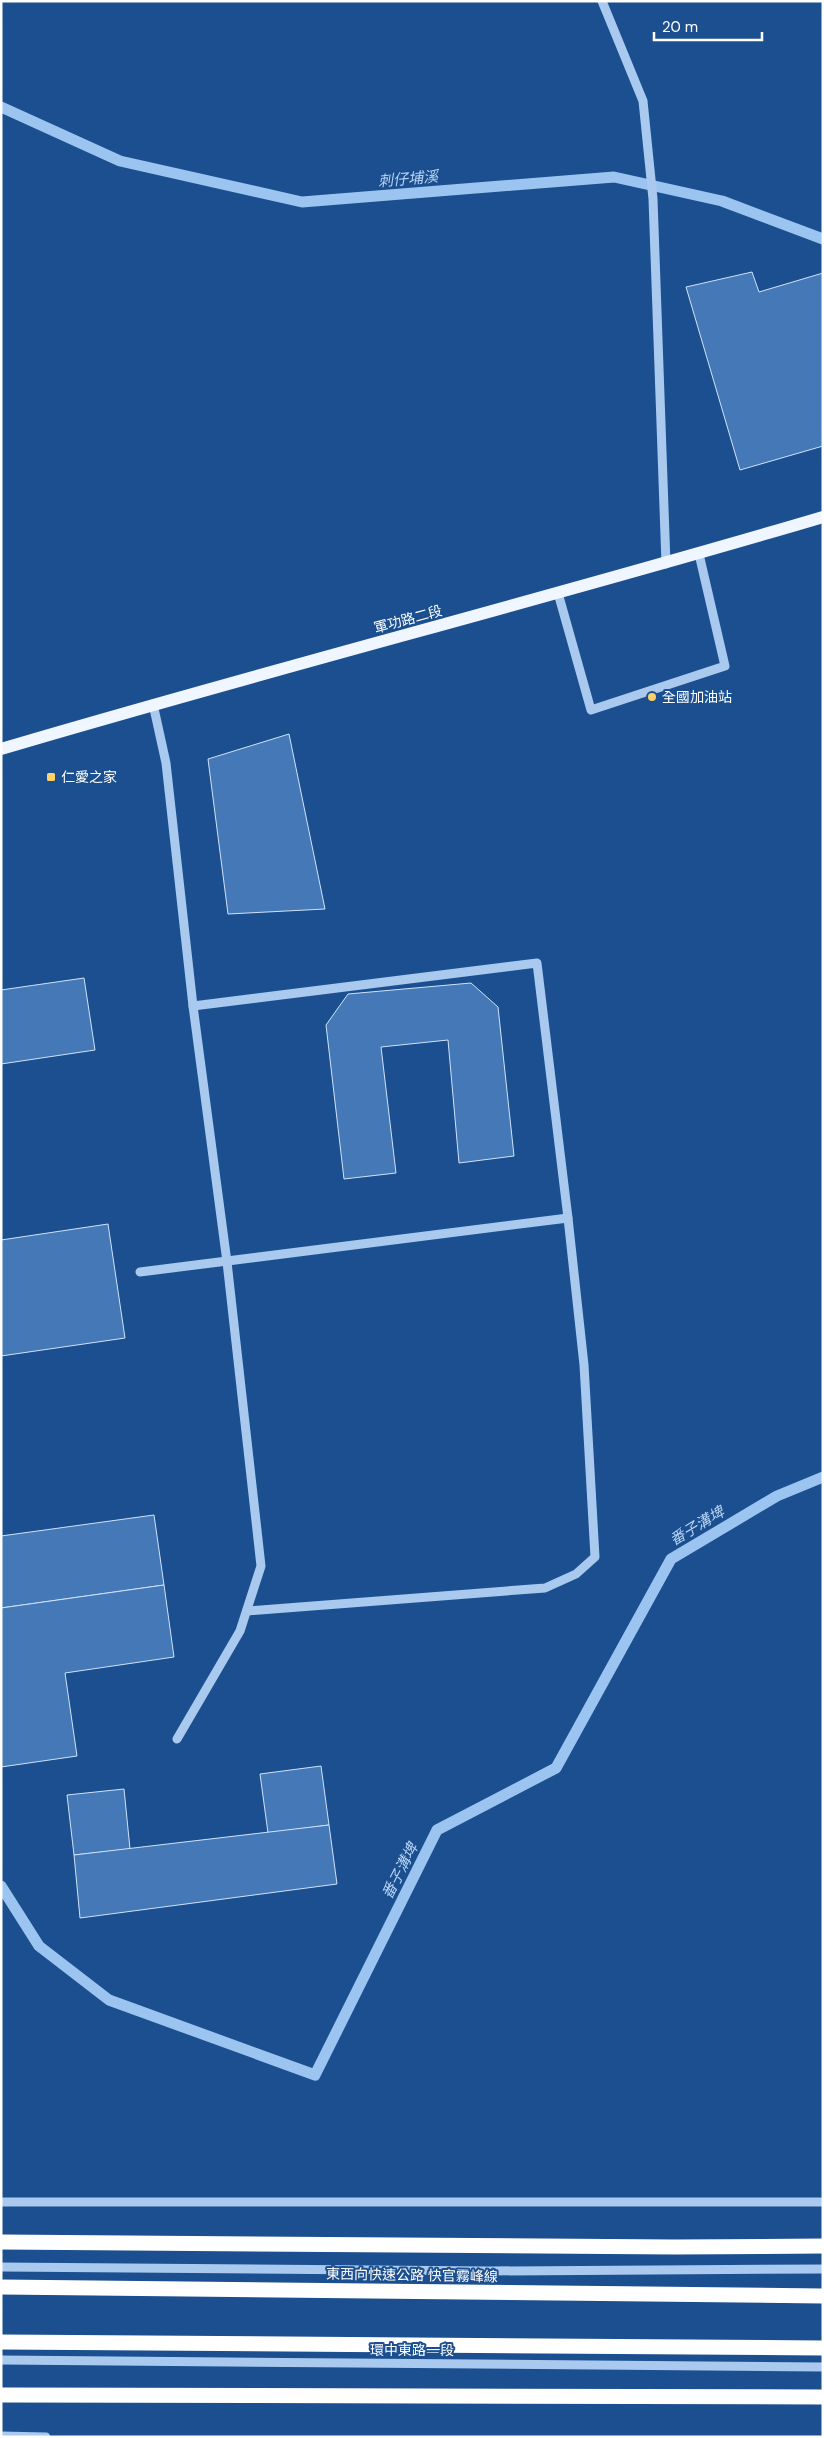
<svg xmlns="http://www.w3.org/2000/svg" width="824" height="2438" viewBox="0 0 824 2438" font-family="'DM Sans','Noto Sans TC',sans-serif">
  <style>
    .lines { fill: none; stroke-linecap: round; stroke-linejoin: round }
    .stream { stroke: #9cc4f0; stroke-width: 11 }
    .building { fill: #4478b7; stroke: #cfe3fa }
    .minor { stroke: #a9c9ee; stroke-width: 9 }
    .major { stroke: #f0f6ff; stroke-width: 12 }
    .highway { stroke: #fff; stroke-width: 15 }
    .poi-dot { fill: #ffd166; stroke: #1b4f8f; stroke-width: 2 }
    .labels { text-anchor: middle; stroke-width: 4; stroke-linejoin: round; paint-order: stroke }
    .street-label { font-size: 14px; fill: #fff; stroke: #1b4f8f }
    .poi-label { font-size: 14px; fill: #fff; stroke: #1b4f8f; text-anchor: start }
    .water-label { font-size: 15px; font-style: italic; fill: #b5d3f5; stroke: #1b4f8f }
  </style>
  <rect width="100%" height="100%" fill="#1b4f8f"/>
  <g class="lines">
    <g class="stream">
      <path d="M1 107 120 161 302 202 614 177 722 201 823 239"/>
      <path d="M1 1886 39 1946 109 2000 315 2075 437 1830 556 1768 671 1559 777 1496 823 1477"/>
    </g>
  </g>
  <g class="building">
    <path d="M752 272 759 292 823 273V446L740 470 686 287Z"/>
    <path d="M289 734 325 909 228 914 208 759Z"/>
    <path d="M84 978 95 1050 1 1064V990Z"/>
    <path d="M471 983 498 1007 514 1156 459 1163 448 1040 381 1047 396 1173 344 1179 326 1025 348 994Z"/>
    <path d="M108 1224 125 1338 1 1356V1240Z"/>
    <path d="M154 1515 164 1585 1 1608V1536Z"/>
    <path d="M164 1585 174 1657 65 1673 77 1756 1 1767V1608Z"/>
    <path d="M321 1766 329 1825 268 1833 260 1774Z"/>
    <path d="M124 1789 130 1849 74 1855 67 1795Z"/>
    <path d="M329 1825 337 1884 80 1918 74 1855Z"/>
  </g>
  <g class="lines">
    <g class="minor">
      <path d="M602 1 643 101 653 199 666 564"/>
      <path d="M558 593 591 710 725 666 699 554"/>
      <path d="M153 704 166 763 193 1006 227 1262 261 1566 240 1631 177 1739"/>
      <path d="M193 1006 537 963 568 1218 584 1365 595 1557 576 1574 545 1588 247 1611"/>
      <path d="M140 1272 568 1218"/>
      <path d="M1 2202H823"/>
      <path d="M1 2267 489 2271 823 2269"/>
      <path d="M1 2360 823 2367"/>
      <path d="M1 2436 46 2437"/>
    </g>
    <path class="major" d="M1 749C274 668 550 598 823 517"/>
    <g class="highway">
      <path d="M1 2242 675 2247 823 2246"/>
      <path d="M1 2287 823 2296"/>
      <path d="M1 2342 823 2348"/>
      <path d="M1 2395 823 2397"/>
    </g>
  </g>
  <g class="poi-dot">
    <circle cx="652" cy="697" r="5"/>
    <rect x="46" y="772" width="10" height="10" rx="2.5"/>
  </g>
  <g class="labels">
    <g class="street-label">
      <text transform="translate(408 619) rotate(-15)" y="5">軍功路二段</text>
      <text transform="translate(412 2275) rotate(1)" y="5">東西向快速公路 快官霧峰線</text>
      <text x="412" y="2355">環中東路一段</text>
    </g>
    <g class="poi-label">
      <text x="662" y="702">全國加油站</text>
      <text x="61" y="782">仁愛之家</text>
    </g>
    <g class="water-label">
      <text transform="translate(408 179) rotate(-5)" y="5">刺仔埔溪</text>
      <text transform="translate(697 1526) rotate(-31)" y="5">番子溝埤</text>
      <text transform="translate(400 1871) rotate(-63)" y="5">番子溝埤</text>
    </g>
  </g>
  <rect width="824" height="2438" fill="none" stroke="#ffffff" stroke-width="5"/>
  <path d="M654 32v8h108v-8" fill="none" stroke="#ffffff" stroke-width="2.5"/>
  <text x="662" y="32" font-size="15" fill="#ffffff" stroke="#1b4f8f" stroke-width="4" paint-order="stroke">20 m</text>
</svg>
